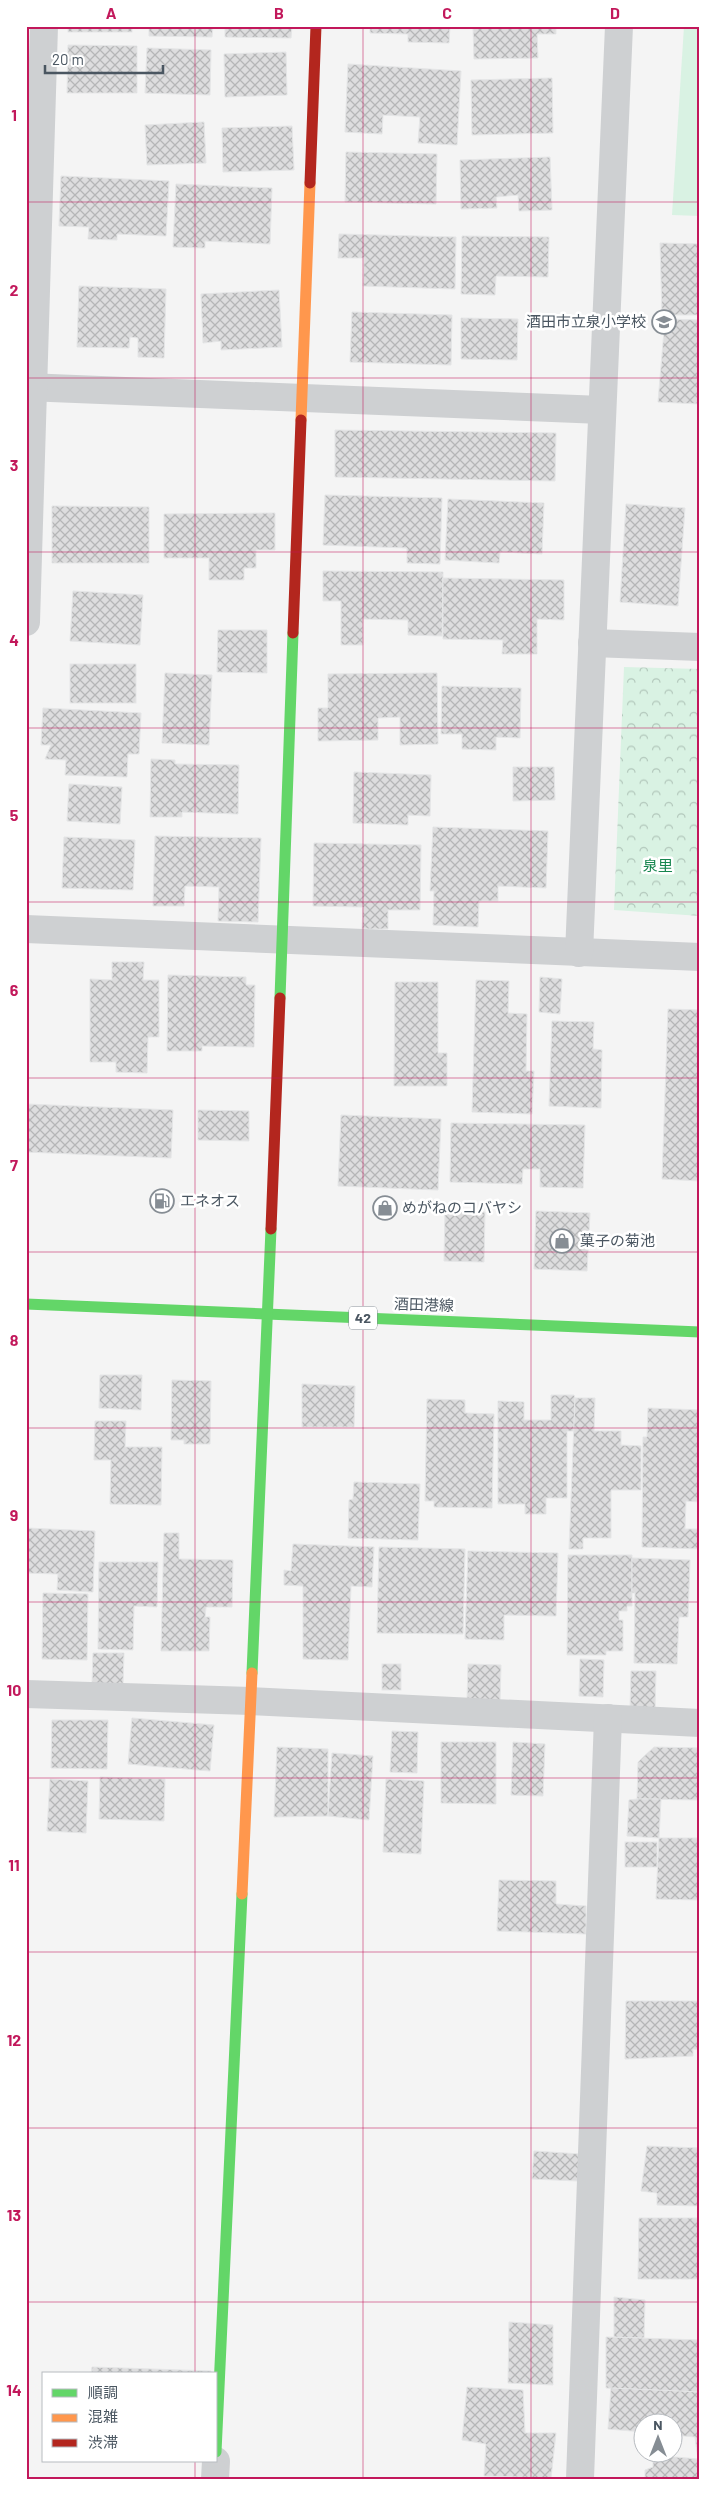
<svg xmlns="http://www.w3.org/2000/svg" width="726" height="2505" viewBox="0 0 726 2505" font-family="Barlow,'Noto Sans JP',sans-serif">
  <style>
    .grass { fill: #d9f2e3 }
    .park { fill: url(#park-crowns) }
    .building { fill: url(#building-cross-hatch); stroke: #e5e6e7 }
    .lines { fill: none; stroke-linecap: round; stroke-linejoin: round }
    .street { stroke: #ced0d2; stroke-width: 28 }
    .fast { stroke: #63d668; stroke-width: 11 }
    .slow { stroke: #ff974d; stroke-width: 11 }
    .jam { stroke: #b3261e; stroke-width: 11 }
    .grid { fill: none; stroke: #c2185b; stroke-width: 1; stroke-opacity: 0.55 }
    .labels { text-anchor: middle; stroke-width: 5; stroke-linejoin: round; paint-order: stroke }
    .shield { fill: #fff; stroke: #808990; stroke-width: 1 }
    .shield-label { font-size: 14px; font-weight: bold; fill: #4a5661 }
    .poi-label { font-size: 15px; fill: #4a5661; stroke: #fff; text-anchor: start }
    .park-label { font-size: 15px; fill: #17864f; stroke: #fff }
    .street-label { font-size: 15px; fill: #4a5661; stroke: #fff }
    .neatline { fill: none; stroke: #c2185b; stroke-width: 2 }
    .grid-label { font-size: 16px; text-anchor: middle; font-weight: bold; fill: #c2185b }
  </style>
  <defs>
    <pattern id="park-crowns" width="20" height="18" patternUnits="userSpaceOnUse" patternTransform="scale(1.25)"><rect width="20" height="18" fill="#d9f2e3"/><path d="M2 6a3 3 0 1 1 6 0M12 15a3 3 0 1 1 6 0" fill="none" stroke="#b2c7bb"/></pattern>
    <pattern id="building-cross-hatch" width="8" height="8" patternUnits="userSpaceOnUse" patternTransform="scale(1.25)"><rect width="8" height="8" fill="#ddddde"/><path d="M0 0l8 8M0 8l8-8" fill="none" stroke="#b5b6b7"/></pattern>
  </defs>
  <rect width="100%" height="100%" fill="#f4f4f4"/>
  <path class="grass" d="M684 26H700V216L672 215Z"/>
  <path class="park" d="M624 667 700 669V916L614 910Z"/>
  <g class="building">
    <rect x="68" y="26" width="64" height="6"/>
    <path d="M149 26H213L212 37 149 36Z"/>
    <path d="M225 26H292L291 38 225 37Z"/>
    <path d="M370 26H450L449 43 408 42V34L370 33Z"/>
    <path d="M473 26H556V34H537L538 58 474 59Z"/>
    <path d="M68 45 137 46V93H67Z"/>
    <path d="M147 48 211 50 210 95 145 93Z"/>
    <path d="M286 52 287 95 225 97 224 54Z"/>
    <path d="M348 64 461 71 457 145 418 143 420 117 383 115 382 134 345 132Z"/>
    <path d="M552 78 553 133 472 135 471 80Z"/>
    <path d="M204 122 206 163 147 165 145 125Z"/>
    <path d="M292 126 294 170 223 172 222 128Z"/>
    <path d="M346 152 437 154 436 204 345 202Z"/>
    <path d="M550 157 552 210 519 211 518 195 496 197 497 208 461 209 460 160Z"/>
    <path d="M61 176 169 181 166 236 117 234V240L88 239 89 227 59 226Z"/>
    <path d="M176 184 272 188 270 244 205 241V248L173 247Z"/>
    <path d="M339 234 456 237 455 289 363 286 364 258H338Z"/>
    <path d="M462 236 549 237 548 277 496 276 495 295 461 294Z"/>
    <path d="M660 243 700 244V315H662Z"/>
    <path d="M79 286 166 289 164 358 138 357V338L130 337 129 348 77 347Z"/>
    <path d="M279 290 282 347 221 350V341L203 343 201 294Z"/>
    <path d="M352 312 452 315 451 365 350 362Z"/>
    <path d="M461 318 518 319 517 360 461 359Z"/>
    <path d="M665 319 700 320V404L658 402Z"/>
    <path d="M335 430 556 433 555 481 335 477Z"/>
    <path d="M325 495 442 498 440 564 407 563V548L323 545Z"/>
    <path d="M448 499 544 503 542 554 500 552 499 563 445 560Z"/>
    <path d="M626 504 685 508 678 606 620 602Z"/>
    <path d="M52 506 149 507V563H52Z"/>
    <path d="M275 513V550H256V568H244V580H209V558H164V514Z"/>
    <path d="M323 571 443 572 442 636 408 635V620L363 619V645H341V601H323Z"/>
    <path d="M443 578 564 580V620L537 619V654H502L503 640 443 639Z"/>
    <path d="M73 591 143 595 140 645 70 641Z"/>
    <path d="M218 630H267V673L217 672Z"/>
    <rect x="70" y="664" width="66" height="39"/>
    <path d="M165 673 212 675 209 745 162 743Z"/>
    <path d="M437 673 438 744 400 745V717L378 718V740L318 741V708H328V674Z"/>
    <path d="M442 686 521 688 520 738 496 737V750L462 749V734H441Z"/>
    <path d="M43 708 141 713 139 754H128L127 777 65 775 66 760 45 759 51 745H41Z"/>
    <path d="M151 759 175 760V764L239 765 238 814 182 812V817H150Z"/>
    <path d="M513 767H554L555 800 513 801Z"/>
    <path d="M354 772 431 775 430 816 408 815V825L353 823Z"/>
    <path d="M69 784 122 787 120 824 67 821Z"/>
    <path d="M433 827 548 831 546 888 498 886V901H479L478 927 433 925 434 891H430Z"/>
    <path d="M155 836 261 838 258 922 218 921 219 887 185 886 184 906H153Z"/>
    <path d="M64 837 135 840 133 890 62 888Z"/>
    <path d="M314 843 421 845 420 910H388V929H362L363 907 313 906Z"/>
    <path d="M112 962H144L143 980H159V1037H148L147 1073 116 1072V1062H90V979L112 980Z"/>
    <path d="M168 975 246 977V985H255L254 1047 202 1046V1051H167Z"/>
    <path d="M540 977 562 979 560 1014 539 1012Z"/>
    <path d="M476 980 509 981 508 1013 527 1014 526 1071H534L532 1114 472 1112Z"/>
    <path d="M395 982H438V1053H447V1086H394Z"/>
    <path d="M668 1009 700 1010V1181L662 1179Z"/>
    <path d="M552 1021 594 1022 593 1049 602 1050 601 1108 549 1106Z"/>
    <path d="M26 1104 173 1110 171 1158 26 1152Z"/>
    <path d="M198 1110 249 1111V1141L198 1140Z"/>
    <path d="M341 1115 441 1119 438 1190 338 1186Z"/>
    <path d="M451 1123 585 1125 583 1188 540 1187V1169H523L522 1184 450 1182Z"/>
    <path d="M445 1211 485 1212 484 1262 444 1261Z"/>
    <path d="M536 1211 590 1213 587 1271 534 1269Z"/>
    <path d="M100 1375H142L141 1410 99 1408Z"/>
    <path d="M172 1380 211 1381 210 1444H184V1440H171Z"/>
    <path d="M302 1384 355 1386 354 1427H302Z"/>
    <path d="M551 1395H574L575 1398 574 1431H567V1498H546V1514H525V1504H498V1401L524 1402V1420H551Z"/>
    <path d="M575 1398H595L594 1431H621V1445L641 1446V1490H611V1538H583V1549H569Z"/>
    <path d="M427 1399 465 1400V1413L494 1414 492 1508 434 1507V1501H425Z"/>
    <path d="M648 1408 700 1410V1502L686 1501 685 1529H700V1549L642 1547 643 1437H647Z"/>
    <path d="M95 1421H126L125 1447H162L161 1505 110 1504 111 1460H94Z"/>
    <path d="M354 1482 420 1484 418 1540 348 1538 349 1500 353 1499Z"/>
    <path d="M26 1528 95 1531 93 1592 57 1590 58 1574 26 1573Z"/>
    <path d="M164 1533H179V1559L233 1560 232 1607H206L205 1617H210L209 1651H161Z"/>
    <path d="M293 1544 374 1547 372 1587 351 1586 348 1660 303 1659V1586L284 1585V1570L291 1571Z"/>
    <path d="M379 1547 465 1549 463 1634 377 1633Z"/>
    <path d="M468 1551 558 1553 556 1616 504 1615V1640L465 1639Z"/>
    <path d="M568 1555H632V1606H627V1611H619V1620H623V1651H606V1655H567Z"/>
    <path d="M632 1558 690 1560 688 1617H679L677 1664 634 1663 635 1593H632Z"/>
    <path d="M99 1562H158L157 1607 134 1606 133 1650 98 1649Z"/>
    <path d="M43 1593 88 1594 87 1660 42 1659Z"/>
    <path d="M93 1653H124L123 1684H92Z"/>
    <path d="M580 1659 604 1660 603 1697 579 1696Z"/>
    <rect x="382" y="1664" width="19" height="26"/>
    <path d="M468 1664 501 1665 500 1701H467Z"/>
    <path d="M631 1671H656L655 1709H630Z"/>
    <path d="M132 1718 214 1725 210 1771 128 1764Z"/>
    <path d="M52 1720H108L107 1769 51 1768Z"/>
    <path d="M392 1731 418 1732 417 1773 390 1772Z"/>
    <path d="M441 1742H496V1804L441 1803Z"/>
    <path d="M513 1742 545 1744 543 1796 511 1795Z"/>
    <path d="M277 1747 328 1749V1816L274 1817Z"/>
    <path d="M654 1747 700 1748V1800L637 1799 638 1762Z"/>
    <path d="M332 1753 373 1756 369 1820 328 1816Z"/>
    <path d="M100 1777 165 1779 164 1821 99 1819Z"/>
    <path d="M50 1779 88 1781 86 1833 47 1831Z"/>
    <path d="M386 1779 424 1781 421 1854 383 1852Z"/>
    <path d="M637 1799H661L659 1838 627 1836 629 1800Z"/>
    <path d="M659 1838H700V1900L656 1899Z"/>
    <rect x="625" y="1842" width="32" height="25"/>
    <path d="M499 1880 556 1881V1904L586 1906V1934L497 1931Z"/>
    <path d="M626 2001H700V2050L693 2049V2056L625 2059Z"/>
    <path d="M647 2146 700 2148V2206L657 2205V2193L641 2191Z"/>
    <path d="M534 2151 580 2154 578 2181 532 2179Z"/>
    <path d="M639 2218H700V2279H638Z"/>
    <path d="M614 2297 645 2300 644 2338 614 2337Z"/>
    <path d="M509 2322 553 2325V2385L508 2383Z"/>
    <path d="M606 2337 700 2340V2392L606 2388Z"/>
    <path d="M92 2367 211 2371V2374H91Z"/>
    <path d="M467 2387 523 2390 525 2433H556L551 2478 484 2476 486 2444 462 2440Z"/>
    <path d="M611 2388 700 2392V2479H645V2470L653 2467V2455L698 2459 695 2437 674 2435V2422H644V2432L608 2429Z"/>
  </g>
  <g class="lines">
    <g class="street">
      <path d="M26 387 602 410"/>
      <path d="M26 622 44 26"/>
      <path d="M592 643 700 647"/>
      <path d="M26 929 700 957"/>
      <path d="M579 953 619 26"/>
      <path d="M26 1694 251 1701 700 1723"/>
      <path d="M215 2479 216 2461"/>
      <path d="M580 2479 608 1718"/>
    </g>
    <g class="fast">
      <path d="M280 998 293 633"/>
      <path d="M26 1304 700 1332"/>
      <path d="M252 1673 271 1229"/>
      <path d="M216 2452 242 1894"/>
    </g>
    <g class="slow">
      <path d="M301 420 310 183"/>
      <path d="M242 1894 252 1673"/>
    </g>
    <g class="jam">
      <path d="M310 183 316 26"/>
      <path d="M293 633 301 420"/>
      <path d="M271 1229 280 998"/>
    </g>
  </g>
  <path class="grid" d="M195 26V2374M363 26V2479M531 26V2479M26 202H700M26 378H700M26 552H700M26 728H700M26 902H700M26 1078H700M26 1252H700M26 1428H700M26 1602H700M26 1778H700M26 1952H700M26 2128H700M26 2302H700M195 2461V2479"/>
  <defs>
    <g id="school-ring" transform="scale(1.25)"><circle r="9.5" fill="#fff" stroke="#868d94" stroke-width="1.5"/><path d="M0-5L7-2L0 1L-7-2ZM-4 1L0 2.5L4 1V4Q0 6-4 4Z" fill="#868d94"/></g>
    <g id="fuel-ring" transform="scale(1.25)"><circle r="9.5" fill="#fff" stroke="#868d94" stroke-width="1.5"/><path d="M-5.5-6h7V0h2V4h1.3V-2.5L3-4.5l.8-.8L6-3V5H2.5V1h-1V6h-7ZM-4.2-4.7v3.2H.2V-4.7Z" fill="#868d94"/></g>
    <g id="shop-ring" transform="scale(1.25)"><circle r="9.5" fill="#fff" stroke="#868d94" stroke-width="1.5"/><path d="M-5-2.5h2.3a2.7 3.5 0 0 1 5.4 0H5L5.5 6h-11ZM-1.5-2.5h3a1.5 2.3 0 0 0-3 0Z" fill="#868d94"/></g>
  </defs>
  <g fill-rule="evenodd">
    <use href="#school-ring" x="664" y="322"/>
    <use href="#fuel-ring" x="162" y="1201"/>
    <use href="#shop-ring" x="385" y="1208"/>
    <use href="#shop-ring" x="562" y="1241"/>
  </g>
  <g class="labels">
    <rect class="shield" x="349" y="1306.5" width="28" height="23" rx="4"/>
    <g class="shield-label">
      <text x="363" y="1323">42</text>
    </g>
    <g class="poi-label">
      <text x="646" y="327" text-anchor="end">酒田市立泉小学校</text>
      <text x="180" y="1206">エネオス</text>
      <text x="402" y="1213">めがねのコバヤシ</text>
      <text x="580" y="1246">菓子の菊池</text>
    </g>
    <g class="park-label">
      <text x="658" y="871">泉里</text>
    </g>
    <g class="street-label">
      <text transform="translate(424 1305) rotate(2)" y="5">酒田港線</text>
    </g>
  </g>
  <rect width="726" height="2505" fill="none" stroke="#ffffff" stroke-width="55"/>
  <rect x="42" y="2372" width="175" height="90" fill="#ffffff" stroke="#b7bbc0"/>
  <rect x="52" y="2389" width="25" height="8" fill="#63d668" stroke="#b7bbc0"/>
  <text x="88" y="2398" font-size="15" fill="#4a5661">順調</text>
  <rect x="52" y="2414" width="25" height="8" fill="#ff974d" stroke="#b7bbc0"/>
  <text x="88" y="2422" font-size="15" fill="#4a5661">混雑</text>
  <rect x="52" y="2439" width="25" height="8" fill="#b3261e" stroke="#b7bbc0"/>
  <text x="88" y="2448" font-size="15" fill="#4a5661">渋滞</text>
  <g transform="translate(658 2438)"><circle r="24" fill="#ffffff" stroke="#b7bbc0"/>
  <path d="M0-4L9 19L0 12L-9 19Z" fill="#868d94"/>
  <text y="-8" font-size="14" font-weight="bold" text-anchor="middle" fill="#4a5661">N</text>
  </g>
  <path d="M45 65v8h118v-8" fill="none" stroke="#4a5661" stroke-width="2.5"/>
  <text x="52" y="65" font-size="15" fill="#4a5661" stroke="#ffffff" stroke-width="4" paint-order="stroke">20 m</text>
  <rect x="28" y="28" width="670" height="2450" class="neatline"/>
  <g class="grid-label">
    <text x="111" y="19">A</text>
    <text x="279" y="19">B</text>
    <text x="447" y="19">C</text>
    <text x="615" y="19">D</text>
    <text x="14" y="121">1</text>
    <text x="14" y="296">2</text>
    <text x="14" y="471">3</text>
    <text x="14" y="646">4</text>
    <text x="14" y="821">5</text>
    <text x="14" y="996">6</text>
    <text x="14" y="1171">7</text>
    <text x="14" y="1346">8</text>
    <text x="14" y="1521">9</text>
    <text x="14" y="1696">10</text>
    <text x="14" y="1871">11</text>
    <text x="14" y="2046">12</text>
    <text x="14" y="2221">13</text>
    <text x="14" y="2396">14</text>
  </g>
</svg>
